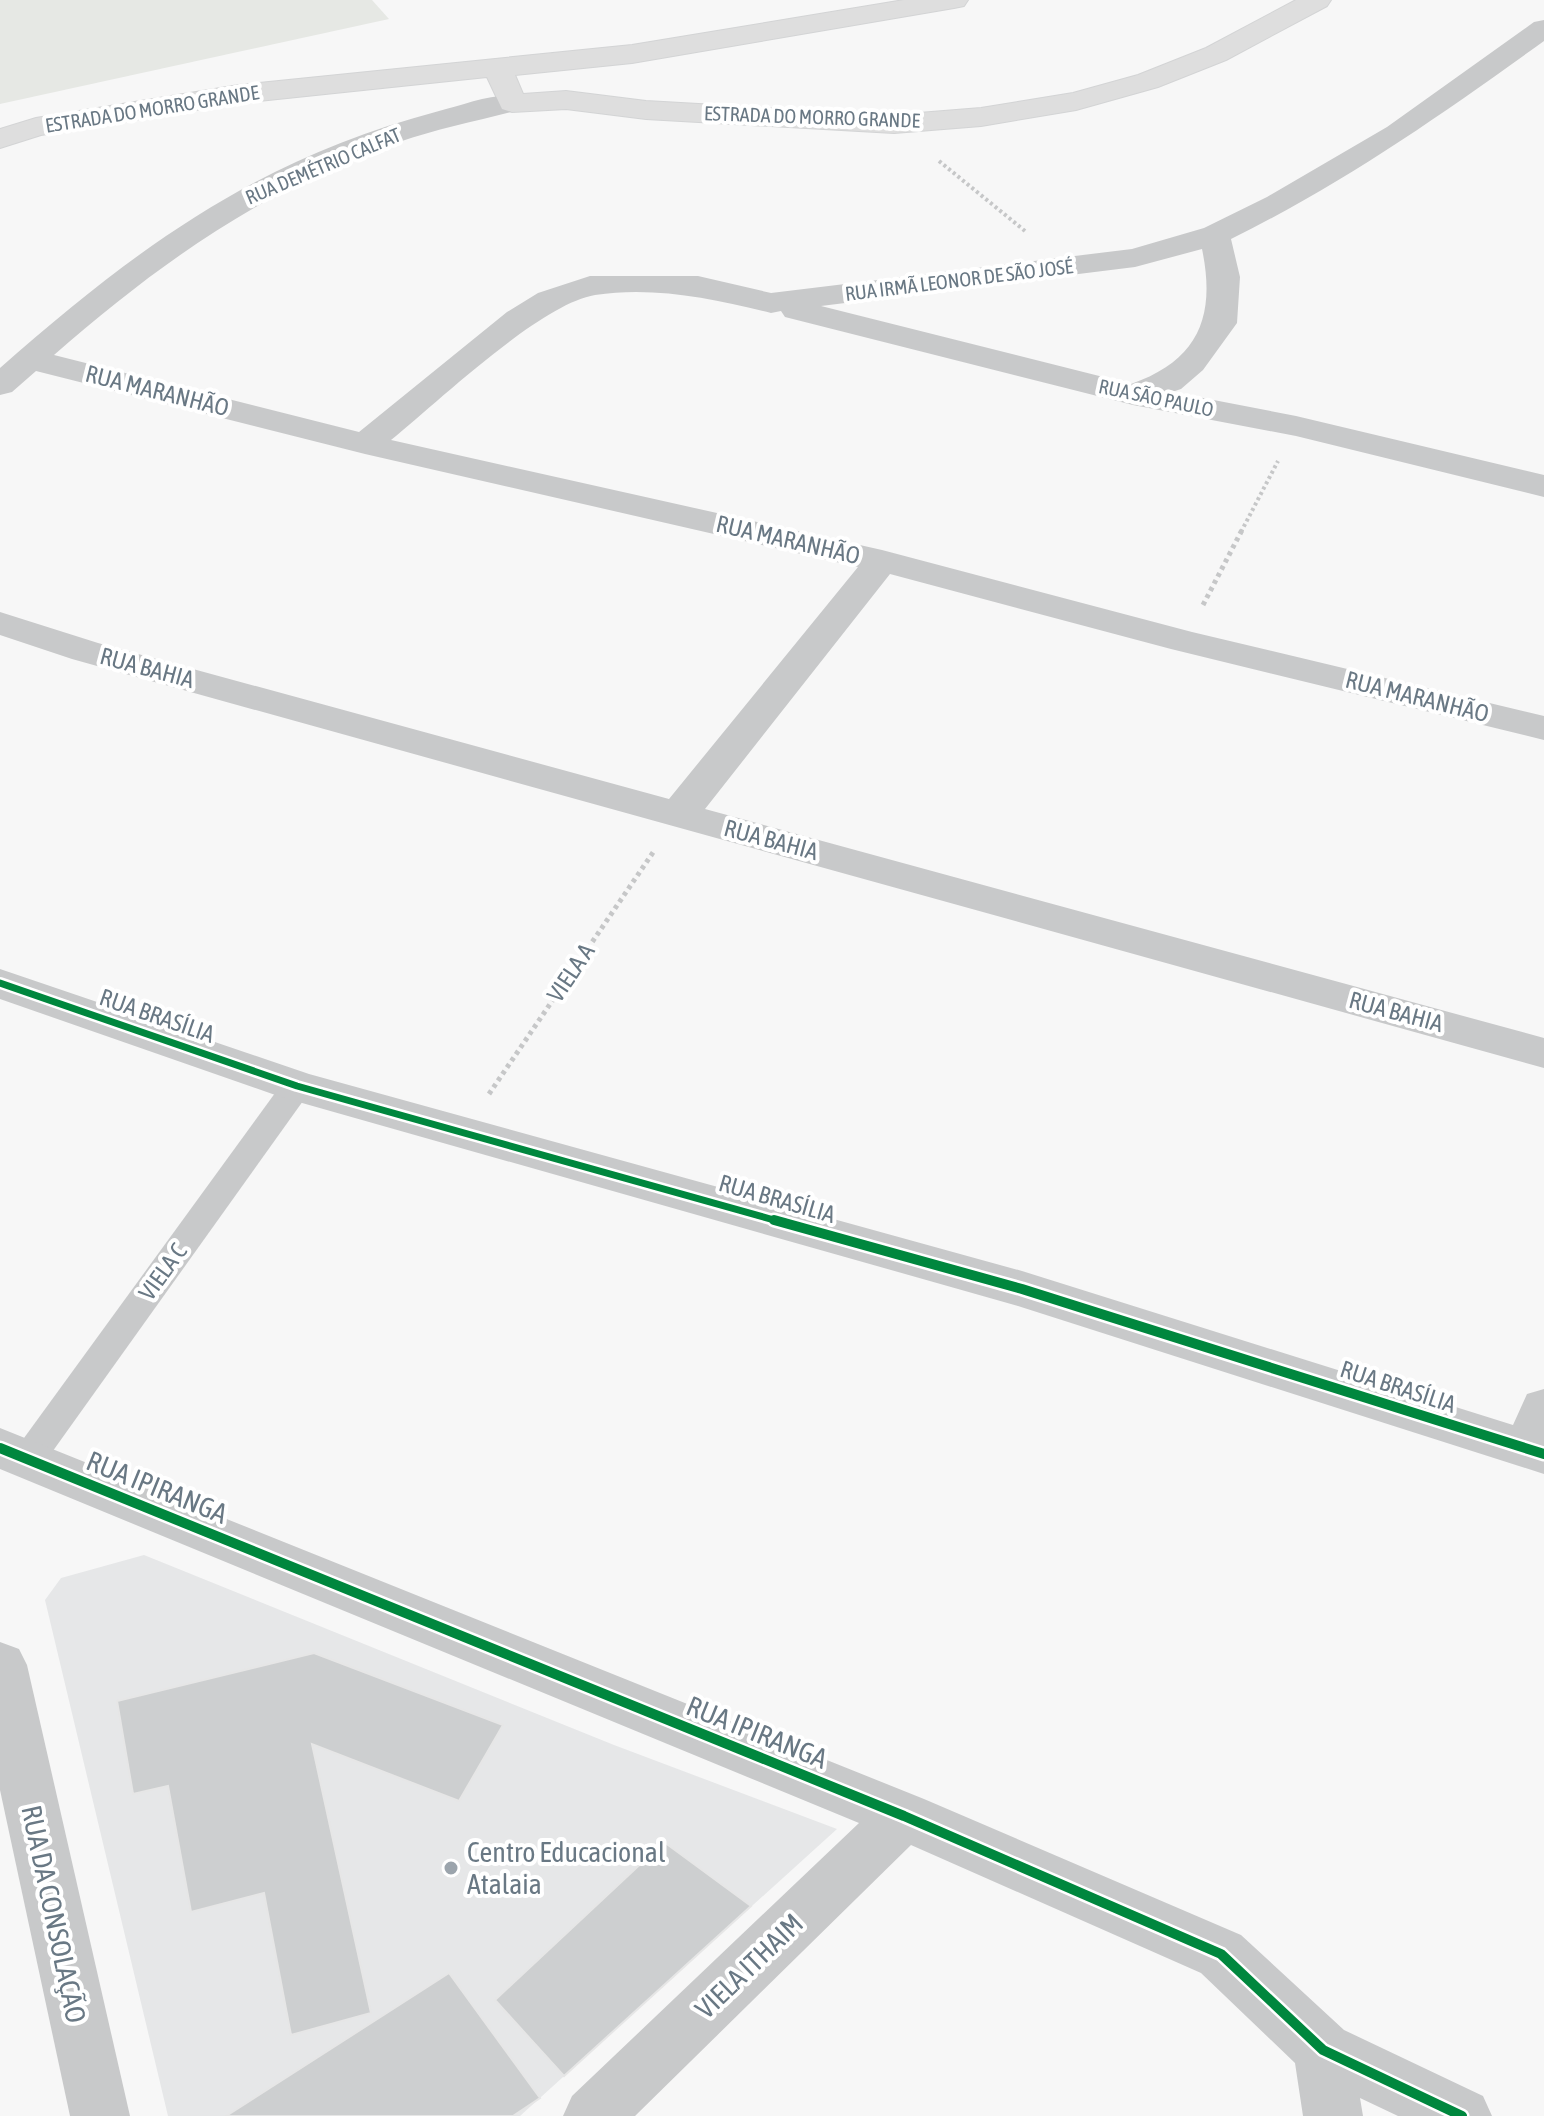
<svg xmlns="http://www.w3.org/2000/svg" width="1544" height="2116" viewBox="0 0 1544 2116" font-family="'Asap Condensed',sans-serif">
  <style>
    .built { fill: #e6e7e8 }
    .green { fill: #e6e8e4 }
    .building { fill: #cdcfd0; stroke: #e6e6e6; stroke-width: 2 }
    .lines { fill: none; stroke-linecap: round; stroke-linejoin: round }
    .secondary-casing { stroke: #d3d4d5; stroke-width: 2 }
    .path-far1 { stroke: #c6c7c8; stroke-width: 4; stroke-dasharray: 3 3; stroke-linecap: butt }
    .path { stroke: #c6c7c8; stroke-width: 5; stroke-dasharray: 4 4; stroke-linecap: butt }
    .lane { fill: #c8c9ca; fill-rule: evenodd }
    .street { fill: #c8c9ca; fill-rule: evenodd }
    .secondary { fill: #dedede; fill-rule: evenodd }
    .cycleway-far1-casing { stroke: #fff; stroke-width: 12 }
    .cycleway-casing { stroke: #fff; stroke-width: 15 }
    .cycleway-far1 { stroke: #00873e; stroke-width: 7 }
    .cycleway { stroke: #00873e; stroke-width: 10 }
    .poi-dot { fill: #9ba4ac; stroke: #fff; stroke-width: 3 }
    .labels { text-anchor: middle; stroke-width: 8; stroke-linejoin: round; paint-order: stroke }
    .far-street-label { font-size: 20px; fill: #697884; stroke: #fff }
    .street-label { font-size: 24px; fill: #697884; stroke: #fff }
    .near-street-label { font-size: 28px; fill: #697884; stroke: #fff }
    .near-poi-label { font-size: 28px; fill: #697884; stroke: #fff; text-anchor: start }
  </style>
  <rect width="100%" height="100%" fill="#f7f7f7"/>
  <path class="built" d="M144 1555 614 1745 837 1829 520 2116H168L45 1600 61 1578Z"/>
  <path class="green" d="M0 0H372L389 19 0 104Z"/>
  <g class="building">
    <path d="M314 1653 503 1725 459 1801 312 1744 371 2013 291 2035 264 1893 191 1912 168 1786 133 1794 117 1701Z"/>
    <path d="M664 1842 751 1906 564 2076 495 2000Z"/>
    <path d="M449 1973 540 2098 513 2116H226Z"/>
  </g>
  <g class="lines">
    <g class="secondary-casing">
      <path id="secondary" d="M904 0H968L964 6 954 8 632 63 515 75 523 94 566 91 646 101 894 115 981 108 1073 93 1138 75 1206 48 1296 0H1331L1327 6 1226 60 1158 87 1076 110 981 126 894 133 646 119 566 109 512 112 502 109 487 77 239 103 41 135 0 148V129L36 118 239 85 632 45Z"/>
    </g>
    <g class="path-far1">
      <path d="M939 161 1025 231"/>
      <path d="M1241 532 1278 461"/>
    </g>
    <g class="path">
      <path d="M1203 605 1242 530"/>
      <path d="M489 1094 654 851"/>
    </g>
    <path class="lane" d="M297 1075 308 1078 312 1086 308 1094 40 1469 28 1473 16 1469 11 1459 16 1449 286 1078Z"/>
    <g class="street">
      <path d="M1544 20V41C1441 115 1346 182 1231 239L1240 277 1237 323 1203 370 1181 389 1172 392 1296 416 1544 475V497L1296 436 1133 405 785 317 781 311 771 313C714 299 655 286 595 295 540 304 438 402 391 440L882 550 1192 632 1544 716V740L1171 649 890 574 705 809 1544 1038V1068L72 659 0 635V612L98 643 669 799 858 567 365 454 36 371 12 392 0 395V368C139 246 257 159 439 111 464 105 497 91 522 97L527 103 522 109C481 120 439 128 399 142 266 187 158 264 54 355L359 432 507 312 538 293 590 276H698L771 293 1132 249 1204 228 1267 197 1387 127 1534 22ZM1202 249C1216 316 1199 360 1131 384L821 306 1135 267Z"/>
      <path d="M0 969 309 1074 1022 1271 1513 1425 1527 1394 1544 1389V1474L1018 1306 281 1097 0 999Z"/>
      <path d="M0 1428 924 1799 1241 1935 1344 2030 1483 2096 1492 2116H1398L1360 2098 1363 2116H1303L1295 2063 1201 1973 911 1845 635 2116H563L572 2096 859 1823 0 1469Z"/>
      <path d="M0 1642 19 1649 27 1665 130 2116H70L0 1790Z"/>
    </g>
    <use href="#secondary" class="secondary"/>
    <g class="cycleway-far1-casing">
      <path id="cycleway-far1" d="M0 983 297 1086 781 1222"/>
    </g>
    <g class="cycleway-casing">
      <g id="cycleway">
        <path d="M774 1220 1022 1289 1544 1454"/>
        <path d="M0 1448 904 1816 1221 1954 1323 2050 1462 2116"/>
      </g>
    </g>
    <use href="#cycleway-far1" class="cycleway-far1"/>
    <use href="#cycleway" class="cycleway"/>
  </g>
  <circle class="poi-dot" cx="451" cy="1868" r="8"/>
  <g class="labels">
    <g class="far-street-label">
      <text transform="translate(152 109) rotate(-9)" y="7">ESTRADA DO MORRO GRANDE</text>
      <text transform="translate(812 117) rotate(2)" y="7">ESTRADA DO MORRO GRANDE</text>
      <text transform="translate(323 166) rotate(-23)" y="7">RUA DEMÉTRIO CALFAT</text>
      <text transform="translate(959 280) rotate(-7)" y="7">RUA IRMÃ LEONOR DE SÃO JOSÉ</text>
      <text transform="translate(1156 398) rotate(12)" y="7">RUA SÃO PAULO</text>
    </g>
    <g class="street-label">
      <text transform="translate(157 391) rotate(14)" y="8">RUA MARANHÃO</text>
      <text transform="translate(788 540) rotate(13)" y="8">RUA MARANHÃO</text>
      <text transform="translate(147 668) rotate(15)" y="8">RUA BAHIA</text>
      <text transform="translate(1417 697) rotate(14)" y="8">RUA MARANHÃO</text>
      <text transform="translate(771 840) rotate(15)" y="8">RUA BAHIA</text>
      <text transform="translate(571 973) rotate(-56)" y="8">VIELA A</text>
      <text transform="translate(1396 1012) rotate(15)" y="8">RUA BAHIA</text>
      <text transform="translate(157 1016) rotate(19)" y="8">RUA BRASÍLIA</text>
      <text transform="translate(777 1199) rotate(16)" y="8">RUA BRASÍLIA</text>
      <text transform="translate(163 1272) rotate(-54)" y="8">VIELA C</text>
      <text transform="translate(1398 1387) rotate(18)" y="8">RUA BRASÍLIA</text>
    </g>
    <g class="near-street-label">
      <text transform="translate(157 1487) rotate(22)" y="10">RUA IPIRANGA</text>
      <text transform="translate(757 1732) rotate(22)" y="10">RUA IPIRANGA</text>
      <text transform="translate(54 1914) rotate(78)" y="10">RUA DA CONSOLAÇÃO</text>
      <text transform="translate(749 1966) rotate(-44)" y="10">VIELA ITHAIM</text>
    </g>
    <g class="near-poi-label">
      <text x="467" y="1862">Centro Educacional<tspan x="467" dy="32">Atalaia</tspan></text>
    </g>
  </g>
</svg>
